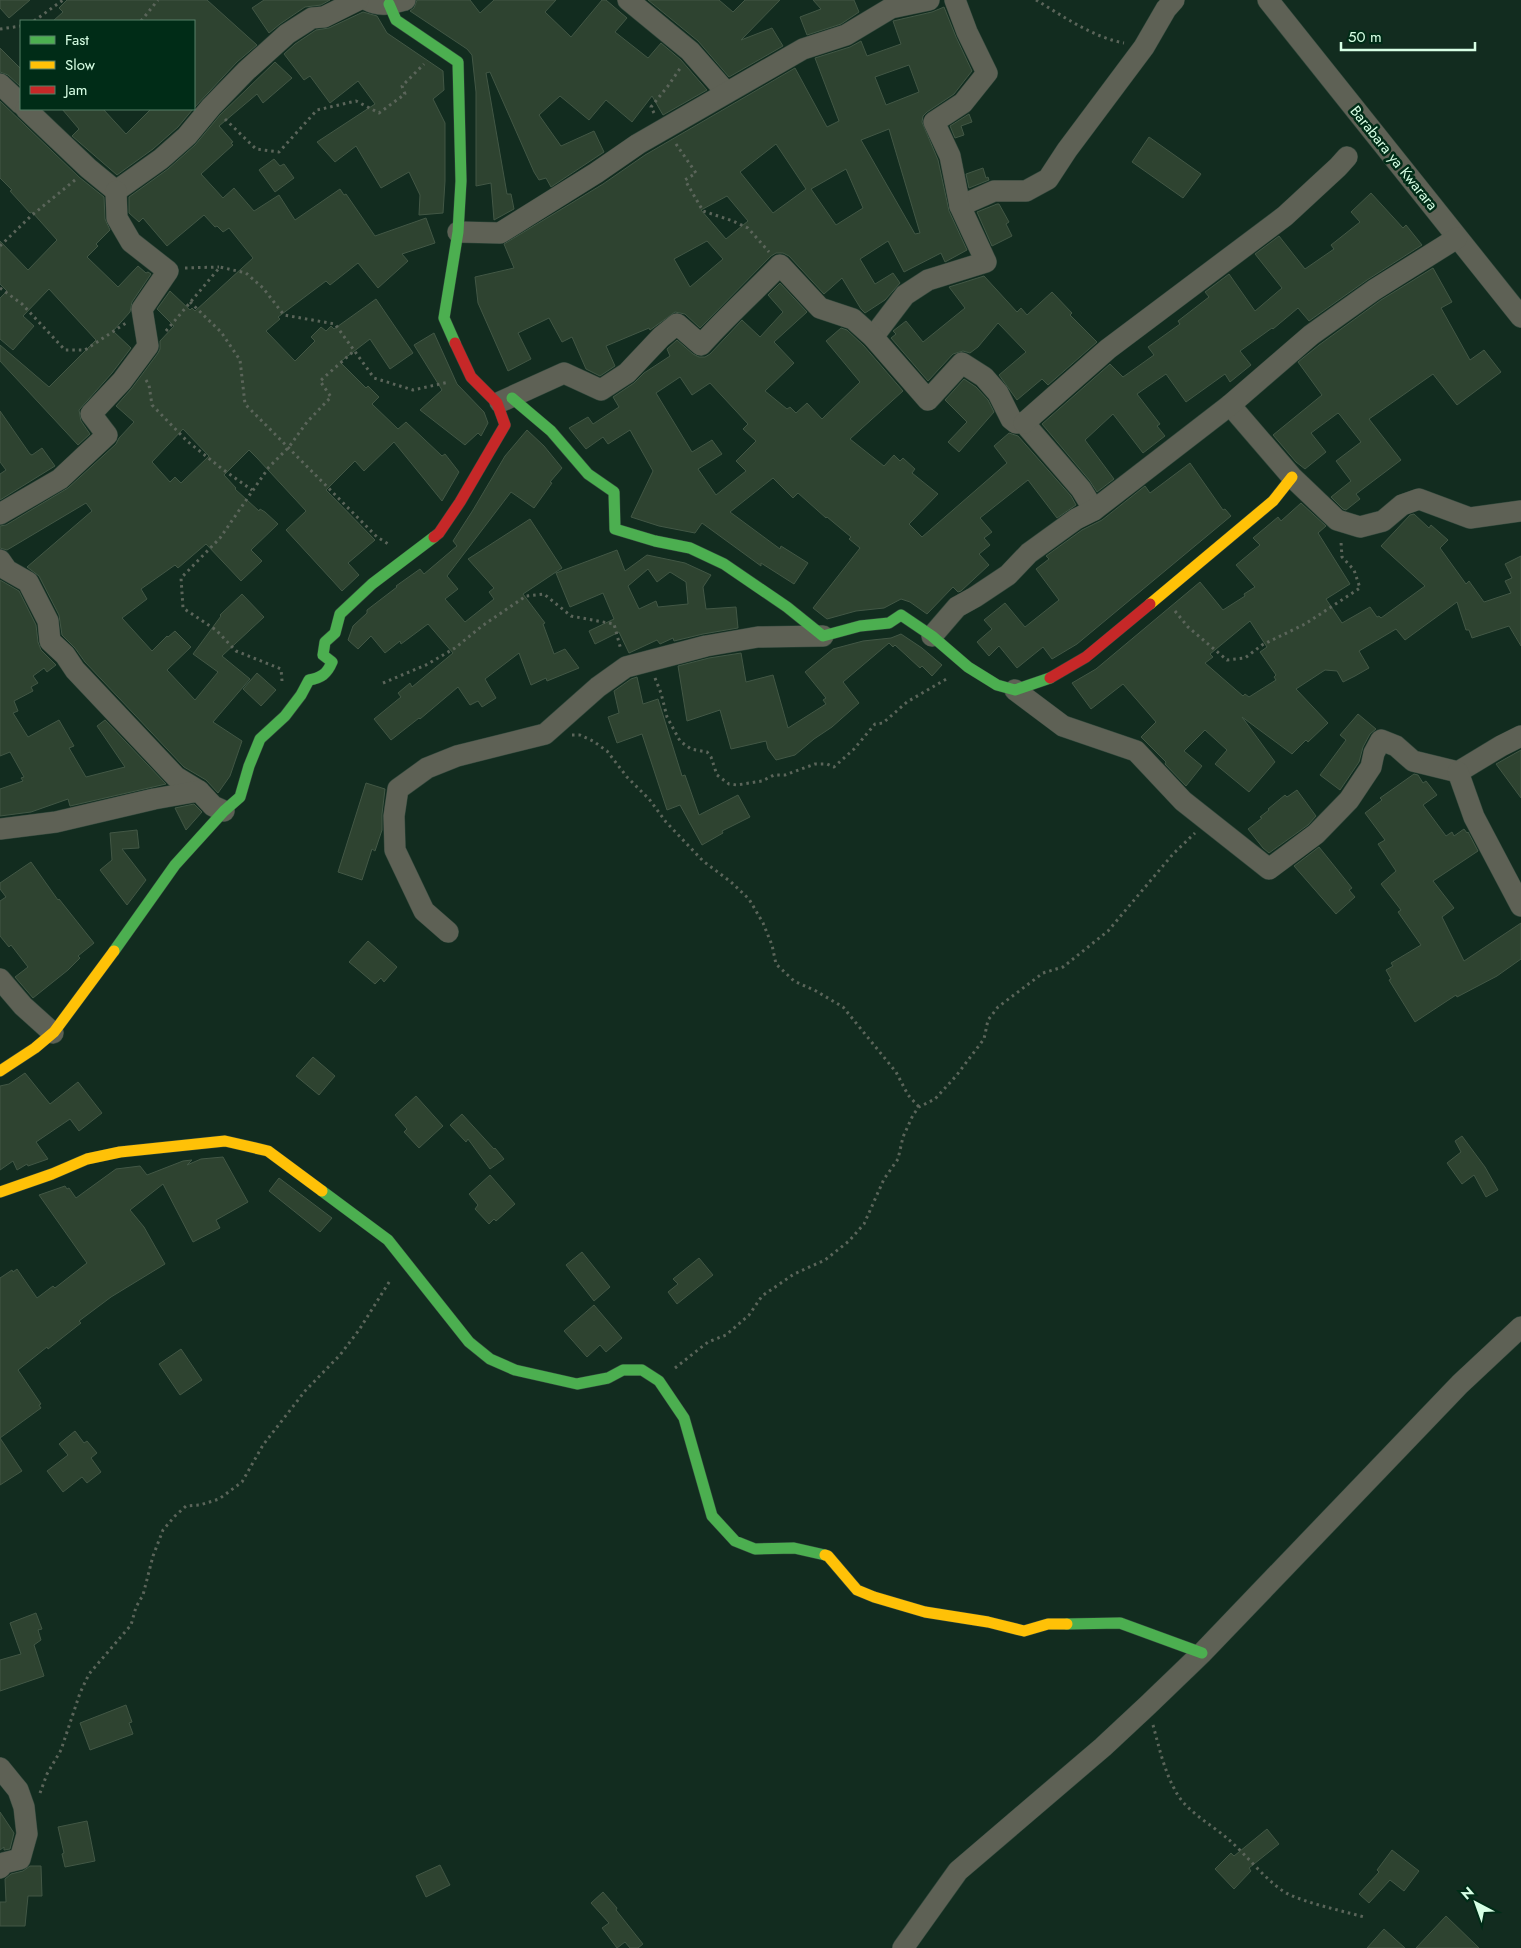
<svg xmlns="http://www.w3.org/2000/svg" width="1521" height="1948" viewBox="0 0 1521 1948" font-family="Jost,sans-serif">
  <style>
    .building { fill: #2e4330; stroke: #425745; fill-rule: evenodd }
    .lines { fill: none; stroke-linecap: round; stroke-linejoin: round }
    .street-casing { stroke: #30473b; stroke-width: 22 }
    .fast-casing { stroke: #30473b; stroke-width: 12 }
    .slow-casing { stroke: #30473b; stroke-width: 12 }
    .jam-casing { stroke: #30473b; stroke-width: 12 }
    .path { stroke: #5b655a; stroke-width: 3; stroke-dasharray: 2.5 4; stroke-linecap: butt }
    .street { stroke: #5e6155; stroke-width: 21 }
    .fast { stroke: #4caf50; stroke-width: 11 }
    .slow { stroke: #ffc107; stroke-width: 11 }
    .jam { stroke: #c62828; stroke-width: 11 }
    .labels { text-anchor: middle; stroke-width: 5; stroke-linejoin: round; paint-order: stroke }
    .street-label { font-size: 15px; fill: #d7ffe5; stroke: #002c17 }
  </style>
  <rect width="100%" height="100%" fill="#122c1f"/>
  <g class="building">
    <path d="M0 0H30L9 18 0 8Z"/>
    <path d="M67 0H207L257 45 237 62 194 108V21H53L63 12 59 8Z"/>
    <path d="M264 0H330L321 5 305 7 280 24 269 33 252 8Z"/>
    <path d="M417 0H470L480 13 494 0H556L545 12 571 37 602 0H606L627 18 615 32 648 58 661 43 681 60 707 90 663 115 652 96 632 122 606 100 589 120 560 96 539 115 561 146 594 131 604 152 551 187 546 178 539 180 534 172 490 72 486 73 507 194H511L514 209 494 220 491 183 476 186V92L472 55 467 49 410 11 414 8Z"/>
    <path d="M648 0H719L733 12 745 0H780L741 40 772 28 783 46 729 77 698 41Z"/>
    <path d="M813 0H854L859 12 841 24 807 35 800 17 821 9Z"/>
    <path d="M944 7 956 37 972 71 954 94 927 112 923 116 922 122 938 160 949 211 967 250 945 262 941 253 904 272 888 241 860 259 875 284 893 273 900 283 885 300 865 313 861 309 842 278 824 294 789 256 783 253H776L771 256 700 328 685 314 675 312 650 330 649 328 606 346 615 366 600 376 586 369 572 337 562 342 549 318 518 333 531 359 508 371 478 303 475 277 514 268 504 244 603 184 645 155 795 68 827 127 839 121 815 58 850 47 861 41 867 56 901 44 893 21 932 12ZM909 65 919 92 886 105 875 77ZM889 129 920 233 915 234 861 140ZM776 144 806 189 773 213 740 172ZM846 169 863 208 836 225 811 189ZM727 196 748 221 726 239 701 210ZM707 241 723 259 690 287 674 259Z"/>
    <path d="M363 12 377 16 387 33 443 71 444 90 433 99 445 123V181L443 213 419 215 420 195 409 172 381 188 356 146 335 162 317 142 375 104 358 81 330 103 310 76 304 80 284 54 295 44 316 30 329 28Z"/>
    <path d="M0 48 21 69 20 86 8 75 0 72Z"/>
    <path d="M275 62 292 78 263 103 257 94 219 126 233 142 231 143 233 145 201 174 223 198 234 188 254 211 279 195 295 220 340 189 344 195 346 194 375 236 426 218 435 243 402 254 408 261 378 288 358 263 330 285 326 281 278 317 280 319 266 331 295 361 315 341 311 337 321 327 326 331 331 326 334 329 376 299 413 353 390 369 370 339 340 362 366 388 368 386 379 397 372 404 398 429 406 422 442 456 445 454 459 472 442 501 394 442 364 471 355 461 326 490 375 540 348 563 359 575 342 591 286 530 306 511 257 458 249 450 224 475 236 488 235 489 259 511 260 509 265 512 278 524 251 550 262 561 241 581 206 544 178 568 175 565 141 589 147 599 122 618 152 651 167 636 168 637 175 631 191 647 167 670 195 700 218 672 193 654 221 616 220 615 242 594 264 617 222 656 250 679 213 722 242 741 230 776 218 793 206 780 184 767 85 662 75 648 62 635 59 615 39 576 27 567 92 511 86 503 7 550 0 548V526L6 525 68 488 116 444 119 438 134 422 116 406 132 388 158 353 160 349V341L174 326 157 309 170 291 190 310 192 308 195 311 253 258 229 228 223 232 217 226 215 227 204 215 167 246 143 218 139 222 129 213V197L168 169 195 145 220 115ZM183 429 209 456 181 483 175 477 170 482 152 462Z"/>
    <path d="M0 101 79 177 104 197 105 219 110 230 96 244 98 246 87 257 118 287 138 266 146 273 148 272 151 274 132 302 130 312 113 331 131 348 112 373 79 410 81 421 90 434 78 445 0 361V345L49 387 96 340 49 289 23 316 34 326 13 350 0 339V298L7 291 0 284V241L28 270 57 240 32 212 30 213 10 191 12 190 0 178Z"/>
    <path d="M62 109H103L126 134 151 109H193L178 127 153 149 117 175 72 136 79 129Z"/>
    <path d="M969 114 972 122 961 126 964 135 955 138 950 126Z"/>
    <path d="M1149 137 1201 174 1183 198 1132 162Z"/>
    <path d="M274 159 280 166 284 164 294 178 275 192 259 170Z"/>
    <path d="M983 168 986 178 988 177 989 180 969 188 966 174Z"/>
    <path d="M1371 193 1403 228 1406 225 1422 245 1367 280 1309 321 1298 308 1273 329 1272 328 1240 351 1251 365 1230 382 1225 374 1186 402 1166 374 1137 394 1160 424 1157 426 1165 436 1143 453 1113 414 1085 440 1114 479 1097 492 1090 481 1042 424 1110 364 1123 377 1154 355 1148 347 1180 324 1178 321 1209 297 1205 292 1229 274 1255 311 1282 288 1255 254 1279 236 1305 269 1334 249 1331 245 1360 222 1351 212Z"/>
    <path d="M997 204H999L1009 222 1006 224 1012 236 992 246 977 212Z"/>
    <path d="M1433 268 1452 302 1441 308 1470 360 1484 350 1501 372 1457 405 1433 374 1369 419 1401 460 1356 494 1360 499 1346 510 1343 509 1331 497 1351 481 1336 461 1361 442 1340 415 1338 413 1311 433 1326 452 1305 469 1296 462 1273 435 1322 395 1298 362 1319 345 1381 300Z"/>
    <path d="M984 276 1017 312 1021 308 1027 315 1052 292 1072 313 1070 315 1097 342 1048 385 1042 379 1017 400 999 375 1026 352 998 323 978 347 970 353 963 351 953 354 928 381 891 338 896 334 893 331 906 321 923 342 965 308 949 287Z"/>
    <path d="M780 283 807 312 774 342 794 363 765 391 787 409 790 407 796 413 807 403 822 419 860 382 826 341 841 328 847 330 864 346 903 391 850 439 884 466 894 455 900 461 903 458 915 469 912 473 938 494 909 524 922 537 1007 463 994 446 1009 433 1018 436 1071 496 1076 505 1057 518 1028 480 980 518 992 532 984 538 990 545 979 554 989 565 961 591 958 592 953 587 927 614 910 602 901 599 884 608 856 611 827 619 813 608 860 548 849 539 851 537 827 517 826 518 798 493 793 498 773 478 730 512 780 549 781 546 808 563 794 584 761 563V566L702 523 695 533 659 526 631 517 653 471 630 430 608 444 603 437 586 449 569 428 588 417 593 424 619 407 613 397 634 383 644 373 670 356 667 349 677 340 693 354 699 357H705L710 354 742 320 760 337 783 312 768 295ZM680 377 692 395 710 383 748 424 743 429 756 441 736 461 746 471 716 495 698 469 722 454 712 440 692 452 656 393Z"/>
    <path d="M434 333 457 384 484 412 488 423 481 436 478 433 465 445 420 410 442 390 414 345Z"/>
    <path d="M964 379 976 387 988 400 994 412 959 452 948 442 967 422 945 400Z"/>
    <path d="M0 411 30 454 32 455 42 448 55 466 0 500V474L6 470 0 462Z"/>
    <path d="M527 430 544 446 562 468 550 482 552 483 534 508 511 492 447 576 458 589 445 599 465 622 494 599 489 592 494 588 468 559 530 519 562 568 523 594 545 623 543 624 554 654 565 649 579 668 547 681 546 678 531 685 519 653 485 679 496 698 482 707 478 701 470 705 458 687 420 719 419 718 391 740 374 719 401 697 398 693 410 683 412 687 453 653 428 624 401 644 400 641 385 653 371 636 358 649 348 640 353 626 367 613V610L397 587 396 586 420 569 424 574 457 546 453 541 473 510 505 456Z"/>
    <path d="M1190 463 1223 510 1225 509 1231 516 1077 644 1052 659 1043 647 1017 668 999 646 989 656 977 642 992 629 984 620 1005 603 1025 627 1059 600 1036 569 1049 559 1046 556 1082 530 1102 520 1145 486 1150 493Z"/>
    <path d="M1301 503 1326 526 1318 533 1350 584 1326 599 1342 623 1370 607 1377 617 1379 616 1381 618 1425 586 1381 546 1410 515 1414 514 1429 528 1431 525 1448 540 1440 548 1466 584 1469 581 1484 602 1511 593 1505 581 1512 578 1505 564 1521 556V646L1509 626 1472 638 1469 630H1466L1457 602 1405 640 1396 629 1359 651 1369 668 1355 676 1343 682 1337 671 1325 670 1296 689 1328 723 1308 742 1306 740 1292 754 1242 717 1275 762 1249 792 1215 764 1227 750 1205 730 1184 751 1202 766 1186 786 1165 764 1166 762 1141 737 1156 722 1123 684 1091 709 1072 683 1096 669 1200 582 1223 610 1245 596 1244 594 1255 587 1236 565 1260 545 1253 538 1278 517 1281 521ZM1250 621 1267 647 1260 652 1276 675 1274 677 1276 680 1249 697 1245 694 1243 696 1205 663 1213 657 1210 654Z"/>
    <path d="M617 550 625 571 647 555 685 563 711 575 703 587 706 609 736 607 738 628 703 634 674 641 673 638 660 644 657 640 629 653 619 632 595 644 589 631 614 619 603 593 570 607 556 573ZM648 569 657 582 670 572 686 582 688 604 658 607 656 601 639 609 628 586Z"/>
    <path d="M0 580 19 591 36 625 38 642 41 650 56 665 47 672 44 668 33 676 38 683 31 687 33 691 14 701 18 711 13 713 28 737 59 720 74 746 69 748 86 777 125 767 97 726 105 720 166 784 70 806 68 799 31 812 0 816V789L23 781 21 778 24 777 10 752 0 756Z"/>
    <path d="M901 634 922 648 942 665 932 676 922 666 920 668 895 645 893 647 889 643 843 682 859 703 832 727 814 739 795 755 776 760 768 749 766 741 731 749 720 710 687 721 678 666 709 658 741 653 746 682 773 675 788 728 826 704 823 700 826 698 805 672 833 649 863 641 891 638Z"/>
    <path d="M257 673 276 690 261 706 243 689Z"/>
    <path d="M637 677 643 704 658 699 682 776 685 775 699 815 738 795 750 817 722 831 723 833 702 845 680 805 667 810 642 734 617 743 608 717 619 713 614 691 631 679Z"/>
    <path d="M1358 714 1376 729 1370 734 1363 747 1359 762 1340 790 1320 775 1346 740 1340 735Z"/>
    <path d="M1521 750V798L1496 764Z"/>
    <path d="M1414 774 1418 775 1423 783 1426 781 1437 795 1423 805 1446 836 1452 832 1454 836 1464 829 1467 833 1468 832 1478 851 1433 881 1454 908 1442 917 1464 961 1521 923V959L1497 976 1457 997 1456 995 1415 1022 1389 980 1391 979 1386 970 1393 966 1391 963 1421 945 1398 912 1401 910 1381 884 1396 871 1378 844 1385 840 1365 813 1382 800 1380 798Z"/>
    <path d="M366 783 385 789 382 814V830L375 851 372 849 362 880 338 872Z"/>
    <path d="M1297 790 1316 816 1308 825 1269 853 1263 848 1248 829 1262 818 1260 817 1269 810 1268 809 1285 795 1287 797Z"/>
    <path d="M194 804 202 812 186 830 175 808Z"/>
    <path d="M137 830 139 848 122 849 146 880 127 905 100 870 112 860 110 833Z"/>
    <path d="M1319 847 1352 888 1349 890 1355 897 1336 914 1294 866Z"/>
    <path d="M31 862 58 900 59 899 94 943 78 956 80 958 68 970 33 998 15 977 28 967 11 945 9 947 0 936V901L6 897 0 889V883Z"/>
    <path d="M368 941 397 967 384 982 381 978 375 984 349 962Z"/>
    <path d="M313 1057 335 1076 319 1095 296 1076Z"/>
    <path d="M25 1073 50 1104 78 1082 102 1113 79 1131 70 1119 36 1142 48 1159 28 1166 27 1164 17 1170 13 1161 0 1170V1086L9 1084Z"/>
    <path d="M416 1096 443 1126 419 1148 404 1132 407 1129 395 1115Z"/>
    <path d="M462 1114 494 1149 495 1148 504 1159 490 1169 468 1139 466 1142 450 1125Z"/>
    <path d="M1462 1136 1485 1167 1498 1190 1486 1197 1474 1175 1462 1184 1447 1163 1461 1152 1455 1141Z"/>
    <path d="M223 1157 248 1202 216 1220 220 1228 193 1242 163 1184 130 1210 144 1227 165 1264 111 1297 79 1321 81 1323 48 1349 47 1347 18 1370 41 1404 39 1405 41 1408 0 1438V1278L12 1270 13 1272 17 1269 37 1298 53 1286 55 1288 87 1263 39 1195 65 1186 67 1189 69 1188 76 1198 116 1169 140 1166 147 1175 183 1161 192 1160 187 1165 201 1159Z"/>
    <path d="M490 1175 515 1204 496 1221 494 1219 489 1224 475 1209 478 1205 469 1194Z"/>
    <path d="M279 1178 332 1218 320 1232 269 1191Z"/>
    <path d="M582 1252 610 1287 594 1301 566 1265Z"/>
    <path d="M699 1258 713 1275 677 1304 668 1292 678 1284 673 1279Z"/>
    <path d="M594 1305 622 1338 606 1352 600 1345 587 1357 564 1331Z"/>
    <path d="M181 1349 202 1380 180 1395 159 1364Z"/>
    <path d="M75 1431 84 1443 87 1441 97 1453 91 1458 101 1472 87 1483 82 1477 63 1492 47 1471 68 1455 59 1444Z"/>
    <path d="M0 1438 22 1471 0 1485Z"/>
    <path d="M36 1613 42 1629 38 1630 41 1640 34 1645 44 1676 0 1691V1660L21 1654 10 1623Z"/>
    <path d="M126 1705 132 1722 129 1723 133 1734 90 1750 80 1723Z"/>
    <path d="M0 1812 14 1833 10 1849 4 1850V1847L0 1850Z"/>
    <path d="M87 1821 95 1861 65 1867 62 1854 64 1853 58 1827Z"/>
    <path d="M1267 1829 1279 1844 1249 1868 1251 1871 1234 1889 1215 1869 1231 1853 1234 1856Z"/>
    <path d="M1392 1850 1419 1871 1404 1891 1390 1880 1369 1903 1359 1894 1379 1872 1377 1870Z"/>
    <path d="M440 1865 450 1885 426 1897 416 1876Z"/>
    <path d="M30 1866H41L42 1896H28L25 1926H0V1902H6L5 1879 11 1874 23 1871Z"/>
    <path d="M603 1892 617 1908 616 1910 643 1944 638 1948H630L625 1942 617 1948 602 1928 609 1923 591 1903Z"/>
    <path d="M1446 1916 1479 1948H1416Z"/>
    <path d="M1384 1929 1405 1948H1367Z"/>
  </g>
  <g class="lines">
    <g class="street-casing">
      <g id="street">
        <path d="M367 0C380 7 390 4 405 0"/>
        <path d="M628 0 690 51 726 92"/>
        <path d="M1268 0 1521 317"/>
        <path d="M0 84 21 104"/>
        <path d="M26 109 88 168 116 191 161 159 187 136 211 107 246 71 287 34 312 18 324 17 358 0"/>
        <path d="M960 206 994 191H1026L1048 179 1067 150 1144 47 1166 9 1174 0"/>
        <path d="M458 232 500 233 596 173 638 144 803 49 846 35 891 8 929 0"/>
        <path d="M873 337 905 295 928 280 986 262 960 206 950 156 934 122 963 103 987 73 967 32 955 0"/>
        <path d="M500 402 564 373 601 390 627 373 661 337 677 324 701 345C726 317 754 292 780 265L820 308 853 319 873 337 928 400 962 363 984 377 998 393 1011 419 1016 423H1024L1081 489 1094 510"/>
        <path d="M1230 405 1292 477 1337 520 1360 527 1383 521 1402 505 1419 499 1470 518 1521 511"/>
        <path d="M1024 423 1108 349 1285 216 1338 167 1347 157"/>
        <path d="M0 514 60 479 107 435 91 414 122 381 148 346 142 309 168 271 131 242 117 218 116 191"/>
        <path d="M0 560 7 570 28 582 48 621 50 641 65 655 75 670 176 777 199 791"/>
        <path d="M932 636 957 607 975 597 1008 575 1029 553 1076 519 1094 510 1230 405 1311 335 1374 290 1457 238"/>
        <path d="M1015 690 1063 726 1136 751 1183 801 1269 869 1316 834 1349 800 1371 767 1374 753 1381 740 1396 746 1413 761 1458 772 1501 746 1521 736"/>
        <path d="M1458 772 1474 817 1521 906"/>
        <path d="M0 829 56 822 154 799 199 791 213 806 224 811"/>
        <path d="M448 932 424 911 395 850 394 816 398 789 427 768 457 756 545 734 598 687 626 667 706 646 758 637 823 636"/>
        <path d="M0 979 23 1006 53 1033"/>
        <path d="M0 1768 18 1790 24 1807 27 1834 20 1859 4 1863 0 1868"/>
        <path d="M903 1948 958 1871 1103 1747 1148 1705 1202 1653 1460 1384 1521 1327"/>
      </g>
    </g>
    <g class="fast-casing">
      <g id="fast">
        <path d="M389 4 396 20 458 62 461 181 458 232 444 318 455 343"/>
        <path d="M512 398 551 431 588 474 614 492 615 529 655 541 690 548 724 564 787 607 823 636 860 626 889 623 901 615 932 636 968 667 997 685 1015 690 1050 678"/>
        <path d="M114 951 175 865 224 811 240 797 249 766 260 739 285 716 301 695 309 680C321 678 327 674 332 662L323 655 325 642 335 633 340 614 372 584 434 537"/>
        <path d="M322 1191 388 1240 469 1342 490 1359 515 1370 577 1384 608 1378 623 1370H642L659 1381 684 1418 712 1516 735 1541 755 1549 794 1548 825 1555"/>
        <path d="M1067 1624 1120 1623 1202 1653"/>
      </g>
    </g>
    <g class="slow-casing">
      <g id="slow">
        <path d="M1150 604 1273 501 1292 477"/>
        <path d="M0 1071 35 1048 54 1032 114 951"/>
        <path d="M0 1192 52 1174 87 1159 120 1152 225 1141 268 1151 322 1191"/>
        <path d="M825 1555 828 1556 857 1590 874 1597 925 1612 988 1622 1024 1631 1048 1624H1067"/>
      </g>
    </g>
    <g class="jam-casing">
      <g id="jam">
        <path d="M434 537 439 533 460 502 505 425 497 403 471 377 455 343"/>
        <path d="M1050 678 1086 657 1150 604"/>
      </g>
    </g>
    <g class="path">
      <path d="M1036 0C1063 16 1092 37 1124 43"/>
      <path d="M34 21 63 0"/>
      <path d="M141 21 158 0"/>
      <path d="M0 29 21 26"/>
      <path d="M654 113 651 107 668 86 681 67"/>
      <path d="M225 119 256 149 279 152 317 110 356 101 379 113 405 94 402 86 424 64"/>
      <path d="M676 144 696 173 685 180 703 211 733 221 748 228 769 252"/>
      <path d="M0 246 31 216 75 180"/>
      <path d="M185 268 219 267"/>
      <path d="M0 288 22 304 65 350H85L126 323"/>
      <path d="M190 302 221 332 240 360 245 404 377 537 390 545"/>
      <path d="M166 331 220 267 246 273 263 288 284 315 335 324 374 378 413 390 449 382"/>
      <path d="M146 380 149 385 152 405 187 441 221 468 252 490"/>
      <path d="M1175 611 1188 627 1227 660 1245 658 1262 645 1305 624 1360 588 1354 570 1342 557 1341 542 1342 540"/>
      <path d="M655 678 661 693 667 717 680 741 691 749 707 752 711 757 717 775 729 784 737 785 762 781 774 775H785L815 764H827L834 767 854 749 875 724 883 723 907 702 948 678"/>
      <path d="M282 681 281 669 236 651 216 630 183 608 181 578 220 538 269 467 289 447 307 422 331 397 320 381 355 350"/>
      <path d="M383 683 426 665 455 648 482 626 526 596 544 594 571 616 614 624 621 650"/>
      <path d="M572 735H580L593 741 607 751 627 777 649 799 666 822 703 861 731 882 749 899 763 923 772 945 776 964 794 981 816 991 843 1007 896 1072 908 1095 919 1107"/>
      <path d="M675 1368 708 1342 726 1335 749 1315 762 1296 794 1274 825 1260 849 1241 864 1224 884 1179 898 1159 903 1137 913 1115 919 1107 935 1099 956 1076 984 1039 988 1020 998 1007 1043 973 1063 967 1108 931 1173 854 1195 833"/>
      <path d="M1153 1725C1159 1747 1164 1770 1175 1790 1185 1811 1211 1824 1228 1839 1247 1855 1269 1885 1290 1895 1314 1905 1339 1910 1364 1917"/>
      <path d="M40 1793 47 1774 61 1750 80 1693 89 1674 131 1625 136 1607 143 1595 153 1556 163 1530 175 1516 186 1506 200 1505 219 1499 242 1482 263 1445 305 1391 340 1355 359 1330 391 1279"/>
    </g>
    <use href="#street" class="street"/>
    <use href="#fast" class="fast"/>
    <use href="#slow" class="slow"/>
    <use href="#jam" class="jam"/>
  </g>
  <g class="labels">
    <g class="street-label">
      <text transform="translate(1394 158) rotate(51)" y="5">Barabara ya Kwarara</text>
    </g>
  </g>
  <rect x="20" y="20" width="175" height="90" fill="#002c17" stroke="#568069"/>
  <rect x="30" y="36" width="25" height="8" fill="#4caf50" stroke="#568069"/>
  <text x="65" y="45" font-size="15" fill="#d7ffe5">Fast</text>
  <rect x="30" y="61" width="25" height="8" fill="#ffc107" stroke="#568069"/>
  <text x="65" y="70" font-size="15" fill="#d7ffe5">Slow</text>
  <rect x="30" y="86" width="25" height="8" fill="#c62828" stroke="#568069"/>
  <text x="65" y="95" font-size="15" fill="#d7ffe5">Jam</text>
  <g transform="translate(1476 1903) rotate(319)" stroke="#002c17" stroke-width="4" paint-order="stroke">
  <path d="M0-4L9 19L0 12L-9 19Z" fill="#d7ffe5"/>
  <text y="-8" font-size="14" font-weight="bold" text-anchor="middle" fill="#d7ffe5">N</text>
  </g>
  <path d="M1341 42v8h134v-8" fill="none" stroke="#d7ffe5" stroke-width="2.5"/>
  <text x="1348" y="42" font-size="15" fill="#d7ffe5" stroke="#002c17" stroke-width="4" paint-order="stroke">50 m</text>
</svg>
